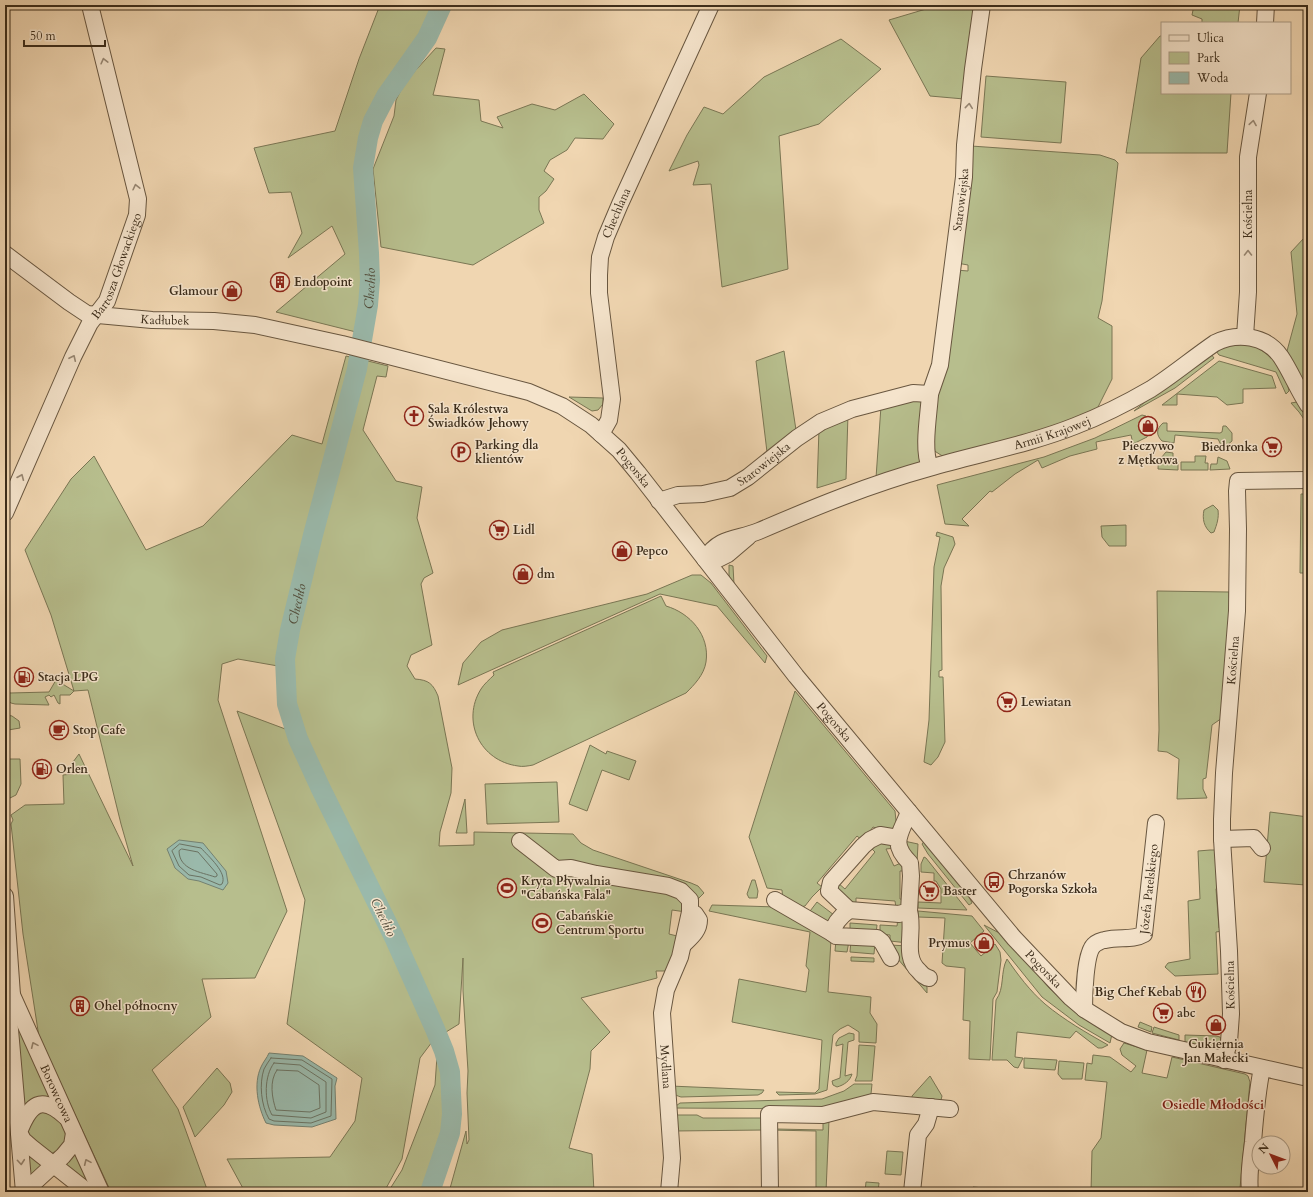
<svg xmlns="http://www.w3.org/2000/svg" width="1313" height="1197" viewBox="0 0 1313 1197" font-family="Cardo,serif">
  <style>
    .green { fill: #b7be8d; stroke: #7a7654 }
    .water { fill: #9ab9ab; stroke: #748171 }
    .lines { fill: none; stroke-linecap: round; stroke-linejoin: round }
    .shore { stroke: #6b7363; stroke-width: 1 }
    .river { stroke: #9ab9ab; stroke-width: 20 }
    .minor-casing { stroke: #695740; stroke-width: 18 }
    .minor { stroke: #f5e4cc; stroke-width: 16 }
    .oneway { stroke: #988874 }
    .labels { text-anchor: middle; stroke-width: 3; stroke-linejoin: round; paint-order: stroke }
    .street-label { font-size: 12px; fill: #3c2d1b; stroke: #f5e4cc }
    .poi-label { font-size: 12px; font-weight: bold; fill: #3c2d1b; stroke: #f5e4cc; text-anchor: start }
    .water-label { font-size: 13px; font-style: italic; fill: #4f4938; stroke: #f5e4cc }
    .neighbourhood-label { font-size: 13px; font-weight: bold; fill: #7a1f14; stroke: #f5e4cc }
  </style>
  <rect width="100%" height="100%" fill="#f0d6b1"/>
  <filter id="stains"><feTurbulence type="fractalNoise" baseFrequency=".005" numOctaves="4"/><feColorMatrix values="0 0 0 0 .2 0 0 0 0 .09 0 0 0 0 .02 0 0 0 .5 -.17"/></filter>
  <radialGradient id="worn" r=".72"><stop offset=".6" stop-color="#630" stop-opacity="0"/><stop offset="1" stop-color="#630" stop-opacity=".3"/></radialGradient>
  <g class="green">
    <path d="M380 5H436L426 30 379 104C373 116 361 141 360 153 358 185 363 217 365 248 367 277 366 305 360 333L276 312 345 254 332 226 288 258 302 233 291 192 269 193 254 148 335 131 359 59Z"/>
    <path d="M926 5H979L964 99 930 96 889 20 926 9Z"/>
    <path d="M1194 5H1240L1238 23H1202V19L1192 15Z"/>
    <path d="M1160 36H1162V93H1231L1227 153H1126L1141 58Z"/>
    <path d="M841 39 881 69 819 124 779 136 788 269 722 287 711 184 693 185 699 165 698 161 669 171 687 135 704 107 723 114 764 77Z"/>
    <path d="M436 48 445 49 433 95 479 100 481 121 503 128 497 117 532 104 555 110 584 94 614 124 603 139 575 138 567 150 550 160 544 171 554 179 546 191 539 197V210L544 223 473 265 381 247 373 169 394 116 396 100 405 82Z"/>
    <path d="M986 76 1066 82 1061 143 981 137Z"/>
    <path d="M971 146 1100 155 1115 160 1118 163 1102 301 1098 318 1112 326V379L1097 409 1061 429 944 457 933 450V404L956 270 968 271V265L957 263Z"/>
    <path d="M1304 238 1308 283V392L1287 351 1297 314 1291 252Z"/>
    <path d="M1247 344C1268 349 1285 370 1289 391L1286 394 1276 372 1219 355 1216 351 1228 346Z"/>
    <path d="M784 351 796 430 767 452 756 361Z"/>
    <path d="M1211 354 1214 358 1175 388 1134 411 1145 402Z"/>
    <path d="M346 356 354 358 347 394 281 637 278 666 238 659 222 664 218 700 287 911 255 978 202 979 211 1017 152 1070 178 1109 208 1192H111L39 1037 23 934 11 824 13 820 11 815 25 805 64 804 63 775 73 774V762L79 754 133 866 121 824 88 690 74 691 70 695H60V704L58 703 54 695 51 697 49 695 45 697 49 705 15 704 11 703 5 699V652L8 690 10 693 49 692 56 680 74 691 51 615 25 550 71 479 94 456 146 550 203 526 292 435 322 444Z"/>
    <path d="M368 361 388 366 386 377 377 376 363 430 396 481 422 487 417 518 433 573 424 578 421 584 432 645 411 655 407 666 415 679C429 680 433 684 438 696L452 768 451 793 440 832 439 846 474 845V832L573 834 581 843 593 850 691 883 698 886 704 893 695 902 686 912 672 910 669 934 677 936 671 971H656L657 978 581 998 610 1032 591 1051 590 1069 569 1148 592 1154 594 1192H449L466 1131 467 1144 469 1140 467 1093 468 1071 463 991V958L459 1024 446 1032 307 744 293 705 291 658 360 381Z"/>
    <path d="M1219 361 1272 376 1276 388 1243 389V403L1227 405 1217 397 1177 394V405H1162Z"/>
    <path d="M569 397 603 398V404L598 410 592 411Z"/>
    <path d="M911 397 926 401 921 464 876 478 881 406Z"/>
    <path d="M1297 402 1308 418V425L1299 412 1291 403Z"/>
    <path d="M848 414 846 479 817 488 819 429Z"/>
    <path d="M1142 415 1146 416 1148 420 1141 419 1140 430 1149 431 1147 437 1133 444 1131 435 1096 442 1097 449 1070 456 1042 468 1038 460 1015 474 992 492 990 491 962 519 969 526 945 524 937 485 1044 457 1095 438Z"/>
    <path d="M1163 423H1167V431L1220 433 1222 432 1223 426H1226L1232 433V441L1226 446 1221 445 1218 439 1175 435 1174 443 1162 441C1156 435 1156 429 1163 423Z"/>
    <path d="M1166 452 1173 453V461H1178V470L1158 469C1158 461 1161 458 1166 452Z"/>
    <path d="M1195 456H1206L1205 463H1208V470H1181V462H1195Z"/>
    <path d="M1218 457 1227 461 1230 469 1210 470 1211 464H1217Z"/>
    <path d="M1301 494H1308V573H1300Z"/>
    <path d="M1213 505 1218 510C1219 518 1217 524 1214 532L1211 533C1204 527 1202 519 1204 510Z"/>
    <path d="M1126 525V546H1109L1102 537 1101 526Z"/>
    <path d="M937 532 953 537 955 544 944 568 941 586 942 670 939 671V677H943L945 742 938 757 931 765 924 762 929 720 934 567 940 537 936 536Z"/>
    <path d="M729 565 733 566 734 584 731 583 729 575Z"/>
    <path d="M692 575H701L711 583 767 656 765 663 717 606 660 594 458 685 463 663 481 642 502 630 647 594Z"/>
    <path d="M1157 591 1229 592 1231 632 1222 718 1212 725 1206 778 1203 779V789L1207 798 1177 799 1179 759 1167 752 1158 751 1159 730Z"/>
    <path d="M661 596 666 606C690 613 710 635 706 662 704 675 694 685 686 693L533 765C528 766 522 767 518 766 480 761 461 721 481 689 484 684 490 679 494 675L493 672Z"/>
    <path d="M795 691 895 811 896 821 899 824 895 830 887 832 873 827 863 841 857 836 817 883 822 887 812 897 805 906 796 908 783 901 782 890 767 888 749 837Z"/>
    <path d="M237 711 288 730 306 774 356 873 435 1038 420 1058 402 1159 384 1192H245L227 1159 330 1157 355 1121 362 1078 287 1024 305 900Z"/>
    <path d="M7 715 12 716 19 721 20 728 8 730 9 759H20L21 784 16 795 10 798 7 795 5 717Z"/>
    <path d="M590 745 606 754 607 751 636 761 629 780 602 770 587 811 569 804Z"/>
    <path d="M557 782 559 822 487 824 485 784Z"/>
    <path d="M465 799 467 833H456Z"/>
    <path d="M1270 812 1308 817 1306 885 1264 882Z"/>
    <path d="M926 839 963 884 972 903 969 905 928 854 922 844Z"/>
    <path d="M904 841 918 844 917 863Z"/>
    <path d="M874 842H889L895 848 886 849 894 866 901 863 906 871H900V899L905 900 904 904 896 908 895 901 856 898V907L839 895 837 885 838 883 845 889 875 852 869 846Z"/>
    <path d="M1210 850H1217L1220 884 1216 889 1219 928 1223 931 1216 932 1218 974 1175 976 1165 967 1168 963 1190 959 1188 901 1200 899 1198 851Z"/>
    <path d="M924 857 926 858 967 910 918 908V902L941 903V889L936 881H934V873L921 872V864Z"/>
    <path d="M752 880H755L758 891 757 898H749L747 894Z"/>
    <path d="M817 902 834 915 828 926 807 915Z"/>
    <path d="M712 905 777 907 831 939 828 992 871 997 870 1013 877 1024 876 1043 859 1042V1032L848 1025 840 1029 833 1035 827 1090 815 1094 779 1095 776 1092 815 1093 819 1089 822 1040 732 1022 739 979 806 992 809 970 806 966 810 932 709 911Z"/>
    <path d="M918 911 972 916 984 931 970 943 981 956 995 944 1000 952 1001 960 997 992 993 999 990 1060 969 1059 970 1021 963 1020 965 968 946 966 942 963 945 918 918 917Z"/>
    <path d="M898 918 903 919 908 943 890 941V935L880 934V925L897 926Z"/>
    <path d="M850 923 877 925 876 934 850 932Z"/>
    <path d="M984 925 1005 936 1049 988 1068 1005 1112 1034 1110 1043 1079 1025 1042 997Z"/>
    <path d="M836 940 849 941 847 952 835 951Z"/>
    <path d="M851 940 875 942 874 954 850 952Z"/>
    <path d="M890 945 908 946 911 969 927 987V993L891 951Z"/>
    <path d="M851 957 874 958V962L851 961Z"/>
    <path d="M1007 959C1018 975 1030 991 1045 1004 1064 1020 1087 1033 1108 1045L1102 1048H1098L1076 1031 1070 1038 1017 1032 1015 1057 1023 1058 1018 1068 1014 1067 1007 1060H992L996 1000C1005 988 1000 972 1007 959Z"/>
    <path d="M17 1019 51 1099 29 1102 23 1107Z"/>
    <path d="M1140 1022 1152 1027 1151 1032 1138 1027Z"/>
    <path d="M1154 1027 1179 1035V1040L1152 1033Z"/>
    <path d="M849 1033 854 1034V1040L848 1042 845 1076 852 1074C850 1081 844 1085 837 1087L833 1085 832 1081 840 1078 843 1044 836 1046V1043L839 1038Z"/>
    <path d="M1185 1035 1216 1036 1220 1037 1221 1039 1217 1047 1213 1048 1185 1042Z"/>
    <path d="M1124 1043 1147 1050 1142 1073 1167 1078 1172 1057 1245 1074 1248 1076 1250 1082 1240 1188 1164 1191V1192H1091L1092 1151 1101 1138 1107 1082 1085 1080 1087 1063 1092 1064 1093 1055 1110 1057 1131 1072 1136 1066 1122 1055 1120 1049Z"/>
    <path d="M859 1045 875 1046 872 1081H855L857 1076Z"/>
    <path d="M437 1056 444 1067 449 1111 439 1154 426 1192H388L402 1170 435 1085Z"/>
    <path d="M1024 1058 1057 1060 1055 1070 1024 1068Z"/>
    <path d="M1059 1061 1084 1063 1082 1079H1062L1058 1074Z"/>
    <path d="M217 1068 230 1083 232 1092 224 1105 195 1137 183 1107Z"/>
    <path d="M930 1076 942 1096 941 1100 940 1101 912 1098V1096Z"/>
    <path d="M854 1084H872L871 1094 824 1109 673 1108 680 1103 822 1099 844 1091Z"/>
    <path d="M670 1086 764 1090 762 1093 758 1095 681 1097C674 1095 672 1093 670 1086Z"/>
    <path d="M44 1110C59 1119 67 1122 66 1141L59 1149 51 1154C35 1144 24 1140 28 1119Z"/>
    <path d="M672 1115H697L703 1118H766V1130L674 1131Z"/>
    <path d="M829 1120 826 1192H816V1131L771 1130 776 1129 823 1130V1121Z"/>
    <path d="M75 1147 95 1188 60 1165Z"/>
    <path d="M26 1150 45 1165 29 1179Z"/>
    <path d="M887 1151 903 1152 901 1175 885 1174Z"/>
    <path d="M866 1182 879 1183 878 1192H865Z"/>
    <path d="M973 1187 1006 1190V1192H973Z"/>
  </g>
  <g class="water">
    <path d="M179 840 203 843 226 871 228 883 223 890 199 881 188 879 175 868 167 849Z"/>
    <path d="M269 1053 303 1056 337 1078 335 1086 336 1119 312 1127 274 1125 266 1123C258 1107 253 1084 261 1067 263 1062 267 1058 269 1053Z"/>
  </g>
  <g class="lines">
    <g class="shore">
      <path d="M180 844 201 848C208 856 228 873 222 884L220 885 201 877 189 875 179 866 172 851Z"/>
      <path d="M182 849 198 852 217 874V876L215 877C201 872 179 870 179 851Z"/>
      <path d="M271 1058 302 1060 332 1079 331 1116 311 1123 274 1121 269 1119C261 1105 259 1084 264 1069 266 1065 269 1061 271 1058Z"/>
      <path d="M274 1063 300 1065 326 1082V1112L311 1118 272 1115C264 1101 264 1076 274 1063Z"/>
      <path d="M277 1070 298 1071 319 1085 320 1108 310 1112 276 1110C272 1098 269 1081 277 1070Z"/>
    </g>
    <path class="river" id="s1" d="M430 1192 450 1133 452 1114 450 1072 444 1051 435 1029 394 937 321 789 298 739 287 704 285 659 290 630 313 535 357 369 368 305 370 280 369 253 363 168 368 138 373 121 386 96 427 38 442 5"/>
    <g class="minor-casing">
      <g id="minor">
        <path d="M1265 23 1266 5"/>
        <path id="s2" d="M5 254 69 302 87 314 152 320 214 321 255 325 342 344 529 392 562 406 591 425 619 450 638 473 796 676 1014 938 1071 998 1084 1009 1121 1032 1148 1042 1308 1078"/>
        <path d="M1245 336 1248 292V157L1258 93"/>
        <path id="s3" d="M601 434 609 420 612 399 599 293V275L600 257 606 237 620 204 711 5"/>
        <path d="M930 467C922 449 929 414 930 394"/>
        <path id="s4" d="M659 501 678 495 703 494 730 488 748 477 797 438 821 422 852 409 913 393 930 394 940 365 964 177 965 145 973 69 982 5"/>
        <path id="s5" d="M5 513 73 357 90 323 107 301 137 215 138 199 90 5"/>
        <path id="s6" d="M705 559C720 536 737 540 759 531 815 507 871 484 929 468 977 454 1030 444 1075 426 1101 416 1127 403 1151 389 1173 375 1193 358 1215 343 1237 332 1266 335 1281 357 1291 372 1298 390 1308 405"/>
        <path d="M705 559H718L728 554 748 537"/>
        <path d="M898 838 880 835 870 840 863 846 831 882 829 891 849 910 899 914 909 911 911 876 910 863C890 843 900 835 909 812"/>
        <path d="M1222 839 1254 838 1262 848"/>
        <path id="s7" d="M520 841 556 869 571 868 596 874 668 886 681 891 690 900V912L680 957 666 990 662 1013 672 1158 669 1192"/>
        <path d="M5 896 12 995 9 1018 24 1192"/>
        <path d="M775 900 832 933"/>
        <path d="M849 910C841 916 834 923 832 933L836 936 877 938 882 942 891 958"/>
        <path d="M909 911C915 931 902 956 919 971 922 975 924 977 929 978"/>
        <path d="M683 945C691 937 699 931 699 920L695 914 690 912"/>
        <path id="s8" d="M12 995 101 1192"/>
        <path id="s9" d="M1084 1009C1084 996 1085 953 1094 945 1096 943 1102 940 1105 940 1119 936 1132 941 1144 934L1156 823"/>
        <path id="s10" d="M1224 1060 1229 1042 1231 1014 1229 951 1222 839V819L1224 773 1237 611 1238 529 1237 491 1238 481 1308 480"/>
        <path d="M66 1117C41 1094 30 1104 19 1132L23 1140 31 1147 88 1192"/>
        <path d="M24 1192 63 1156 72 1145 74 1133"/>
        <path d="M770 1192 769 1114 823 1115 873 1102 950 1109"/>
        <path d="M912 1192 918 1135 926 1124 931 1107"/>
        <path d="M1250 1192C1248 1176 1251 1158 1253 1142 1255 1117 1257 1092 1262 1068"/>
      </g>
    </g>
    <use href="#minor" class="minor"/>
  </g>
  <defs><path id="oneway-chevron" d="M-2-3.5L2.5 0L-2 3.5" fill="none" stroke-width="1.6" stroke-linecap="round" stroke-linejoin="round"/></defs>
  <g class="oneway">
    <use href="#oneway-chevron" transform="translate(104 61) rotate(-104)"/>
    <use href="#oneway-chevron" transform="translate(969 106) rotate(-84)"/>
    <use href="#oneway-chevron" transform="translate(1253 123) rotate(-81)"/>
    <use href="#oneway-chevron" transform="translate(136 187) rotate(-103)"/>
    <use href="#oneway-chevron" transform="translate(1248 253) rotate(-90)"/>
    <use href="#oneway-chevron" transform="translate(73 358) rotate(-65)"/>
    <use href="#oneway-chevron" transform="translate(21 477) rotate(-67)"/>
    <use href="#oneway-chevron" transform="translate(34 1045) rotate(-114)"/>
    <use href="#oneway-chevron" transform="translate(21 1162) rotate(85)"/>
    <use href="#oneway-chevron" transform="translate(87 1162) rotate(-114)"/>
  </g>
  <defs>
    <g id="building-ring" transform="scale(1)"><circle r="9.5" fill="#f5e4cc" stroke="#8f2418" stroke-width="1.5"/><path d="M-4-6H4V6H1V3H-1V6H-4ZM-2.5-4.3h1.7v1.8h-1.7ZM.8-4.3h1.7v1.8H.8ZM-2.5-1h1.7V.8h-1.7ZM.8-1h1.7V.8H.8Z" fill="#8f2418"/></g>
    <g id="shop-ring" transform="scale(1)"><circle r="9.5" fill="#f5e4cc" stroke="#8f2418" stroke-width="1.5"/><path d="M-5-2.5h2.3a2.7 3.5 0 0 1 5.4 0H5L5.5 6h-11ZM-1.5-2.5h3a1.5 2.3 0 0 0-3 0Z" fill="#8f2418"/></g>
    <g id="church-ring" transform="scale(1)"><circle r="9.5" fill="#f5e4cc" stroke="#8f2418" stroke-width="1.5"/><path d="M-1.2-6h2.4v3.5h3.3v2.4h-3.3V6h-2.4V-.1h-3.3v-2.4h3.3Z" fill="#8f2418"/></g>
    <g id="supermarket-ring" transform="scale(1)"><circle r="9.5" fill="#f5e4cc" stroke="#8f2418" stroke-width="1.5"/><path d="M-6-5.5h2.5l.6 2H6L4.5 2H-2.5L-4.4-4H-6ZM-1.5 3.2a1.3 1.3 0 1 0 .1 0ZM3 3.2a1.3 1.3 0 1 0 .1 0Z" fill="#8f2418"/></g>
    <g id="parking-ring" transform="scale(1)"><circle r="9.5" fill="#f5e4cc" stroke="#8f2418" stroke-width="1.5"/><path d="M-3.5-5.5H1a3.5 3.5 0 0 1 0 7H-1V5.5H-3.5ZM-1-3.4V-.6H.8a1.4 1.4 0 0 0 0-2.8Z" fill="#8f2418"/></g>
    <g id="fuel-ring" transform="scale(1)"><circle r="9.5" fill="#f5e4cc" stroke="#8f2418" stroke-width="1.5"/><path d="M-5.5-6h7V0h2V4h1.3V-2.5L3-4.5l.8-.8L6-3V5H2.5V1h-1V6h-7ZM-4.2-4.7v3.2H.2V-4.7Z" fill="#8f2418"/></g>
    <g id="cafe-ring" transform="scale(1)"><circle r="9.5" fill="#f5e4cc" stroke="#8f2418" stroke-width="1.5"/><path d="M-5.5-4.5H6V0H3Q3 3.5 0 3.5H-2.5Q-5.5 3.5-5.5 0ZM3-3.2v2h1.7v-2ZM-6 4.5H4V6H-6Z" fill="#8f2418"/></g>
    <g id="bus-ring" transform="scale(1)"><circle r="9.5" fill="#f5e4cc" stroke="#8f2418" stroke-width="1.5"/><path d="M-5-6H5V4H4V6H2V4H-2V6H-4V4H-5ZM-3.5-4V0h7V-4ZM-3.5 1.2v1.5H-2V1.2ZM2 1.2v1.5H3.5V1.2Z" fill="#8f2418"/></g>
    <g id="stadium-ring" transform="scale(1)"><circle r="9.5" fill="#f5e4cc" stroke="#8f2418" stroke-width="1.5"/><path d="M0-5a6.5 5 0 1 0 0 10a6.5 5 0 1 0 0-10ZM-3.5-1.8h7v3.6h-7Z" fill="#8f2418"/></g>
    <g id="restaurant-ring" transform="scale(1)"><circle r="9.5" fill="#f5e4cc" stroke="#8f2418" stroke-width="1.5"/><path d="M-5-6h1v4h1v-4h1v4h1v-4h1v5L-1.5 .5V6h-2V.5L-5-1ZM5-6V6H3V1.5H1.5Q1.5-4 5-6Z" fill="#8f2418"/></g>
  </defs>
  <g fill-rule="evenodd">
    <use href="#building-ring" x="280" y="282"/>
    <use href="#shop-ring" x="232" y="291"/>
    <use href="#church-ring" x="414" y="416"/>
    <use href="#shop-ring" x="1148" y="426"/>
    <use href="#supermarket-ring" x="1272" y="447"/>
    <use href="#parking-ring" x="461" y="452"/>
    <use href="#supermarket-ring" x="499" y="530"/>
    <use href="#shop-ring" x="622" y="551"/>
    <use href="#shop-ring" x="523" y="574"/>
    <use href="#fuel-ring" x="24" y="677"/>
    <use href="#supermarket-ring" x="1007" y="702"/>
    <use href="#cafe-ring" x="59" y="730"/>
    <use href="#fuel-ring" x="42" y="769"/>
    <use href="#bus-ring" x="994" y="882"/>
    <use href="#stadium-ring" x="507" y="888"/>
    <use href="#supermarket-ring" x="929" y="891"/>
    <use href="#stadium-ring" x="542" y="923"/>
    <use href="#shop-ring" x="984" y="943"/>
    <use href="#restaurant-ring" x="1196" y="992"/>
    <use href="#building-ring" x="80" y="1006"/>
    <use href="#supermarket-ring" x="1163" y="1013"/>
    <use href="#shop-ring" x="1216" y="1025"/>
  </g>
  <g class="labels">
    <g class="street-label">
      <text dy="4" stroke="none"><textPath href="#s4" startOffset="496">Starowiejska</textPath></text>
      <text dy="4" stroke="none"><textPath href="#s3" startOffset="227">Chechlana</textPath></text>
      <text transform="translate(1248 214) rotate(-90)" y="4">Kościelna</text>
      <text dy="4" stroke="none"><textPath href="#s5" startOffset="272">Bartosza Głowackiego</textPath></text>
      <text dy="4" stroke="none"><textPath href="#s2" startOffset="180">Kadłubek</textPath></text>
      <text dy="4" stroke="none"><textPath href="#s6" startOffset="372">Armii Krajowej</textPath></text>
      <text dy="4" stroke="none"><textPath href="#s4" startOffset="114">Starowiejska</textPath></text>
      <text dy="4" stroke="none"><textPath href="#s2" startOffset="683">Pogorska</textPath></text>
      <text dy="4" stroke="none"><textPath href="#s10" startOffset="401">Kościelna</textPath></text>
      <text dy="4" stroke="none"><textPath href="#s2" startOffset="1007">Pogorska</textPath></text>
      <text dy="4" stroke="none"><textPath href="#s9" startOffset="163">Józefa Patelskiego</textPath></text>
      <text dy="4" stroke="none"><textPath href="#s2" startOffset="1331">Pogorska</textPath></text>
      <text transform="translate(1230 985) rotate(-91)" y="4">Kościelna</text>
      <text dy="4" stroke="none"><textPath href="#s7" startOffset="357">Mydlana</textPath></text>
      <text dy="4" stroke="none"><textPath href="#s8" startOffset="108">Borowcowa</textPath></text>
    </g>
    <g class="poi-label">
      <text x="294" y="286">Endopoint</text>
      <text x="218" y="295" text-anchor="end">Glamour</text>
      <text x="428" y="413">Sala Królestwa<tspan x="428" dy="14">Świadków Jehowy</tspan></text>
      <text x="475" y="449">Parking dla<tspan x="475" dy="14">klientów</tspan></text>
      <text x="1148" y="450" text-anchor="middle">Pieczywo<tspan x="1148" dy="14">z Mętkowa</tspan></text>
      <text x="1258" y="451" text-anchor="end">Biedronka</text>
      <text x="513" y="534">Lidl</text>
      <text x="636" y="555">Pepco</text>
      <text x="537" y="578">dm</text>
      <text x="38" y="681">Stacja LPG</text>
      <text x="1021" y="706">Lewiatan</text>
      <text x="73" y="734">Stop Cafe</text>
      <text x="56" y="773">Orlen</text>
      <text x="1008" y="879">Chrzanów<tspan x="1008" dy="14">Pogorska Szkoła</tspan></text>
      <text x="521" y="885">Kryta Pływalnia<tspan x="521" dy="14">"Cabańska Fala"</tspan></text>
      <text x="943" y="895">Baster</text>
      <text x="556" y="920">Cabańskie<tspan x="556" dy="14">Centrum Sportu</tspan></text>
      <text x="970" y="947" text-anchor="end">Prymus</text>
      <text x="1182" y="996" text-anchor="end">Big Chef Kebab</text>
      <text x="94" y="1010">Ohel północny</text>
      <text x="1177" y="1017">abc</text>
      <text x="1216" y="1048" text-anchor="middle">Cukiernia<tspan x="1216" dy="14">Jan Małecki</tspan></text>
    </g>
    <g class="water-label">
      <text dy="5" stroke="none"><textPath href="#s1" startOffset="952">Chechło</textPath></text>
      <text dy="5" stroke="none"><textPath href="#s1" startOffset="628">Chechło</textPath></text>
      <text transform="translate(384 917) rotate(64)" y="5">Chechło</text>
    </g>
    <g class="neighbourhood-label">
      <text x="1213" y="1109">Osiedle Młodości</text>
    </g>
  </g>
  <rect width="1313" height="1197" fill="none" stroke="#f0d6b1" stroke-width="20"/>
  <rect x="6" y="6" width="1301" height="1185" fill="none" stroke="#3c2d1b" stroke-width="2"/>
  <rect x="10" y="10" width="1293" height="1177" fill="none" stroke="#3c2d1b"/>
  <rect x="1161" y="22" width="130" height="72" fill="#f5e4cc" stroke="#ab9b85"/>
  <rect x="1169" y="35" width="20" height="6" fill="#f5e4cc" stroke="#ab9b85"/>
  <text x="1197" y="42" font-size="12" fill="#3c2d1b">Ulica</text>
  <rect x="1169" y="52" width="20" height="12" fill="#b7be8d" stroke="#ab9b85"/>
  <text x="1197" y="62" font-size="12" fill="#3c2d1b">Park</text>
  <rect x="1169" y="72" width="20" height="12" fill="#9ab9ab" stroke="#ab9b85"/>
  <text x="1197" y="82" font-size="12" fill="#3c2d1b">Woda</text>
  <g transform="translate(1271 1155) rotate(312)"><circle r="19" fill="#f5e4cc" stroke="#ab9b85"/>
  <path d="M0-3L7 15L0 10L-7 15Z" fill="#8f2418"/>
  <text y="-6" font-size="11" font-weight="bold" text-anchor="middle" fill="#3c2d1b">N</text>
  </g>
  <path d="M24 40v6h81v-6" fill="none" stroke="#3c2d1b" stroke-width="2"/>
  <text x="30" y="40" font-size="12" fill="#3c2d1b" stroke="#f5e4cc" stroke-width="3" paint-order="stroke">50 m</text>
  <rect width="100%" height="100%" filter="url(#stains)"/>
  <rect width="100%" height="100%" fill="url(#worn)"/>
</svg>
